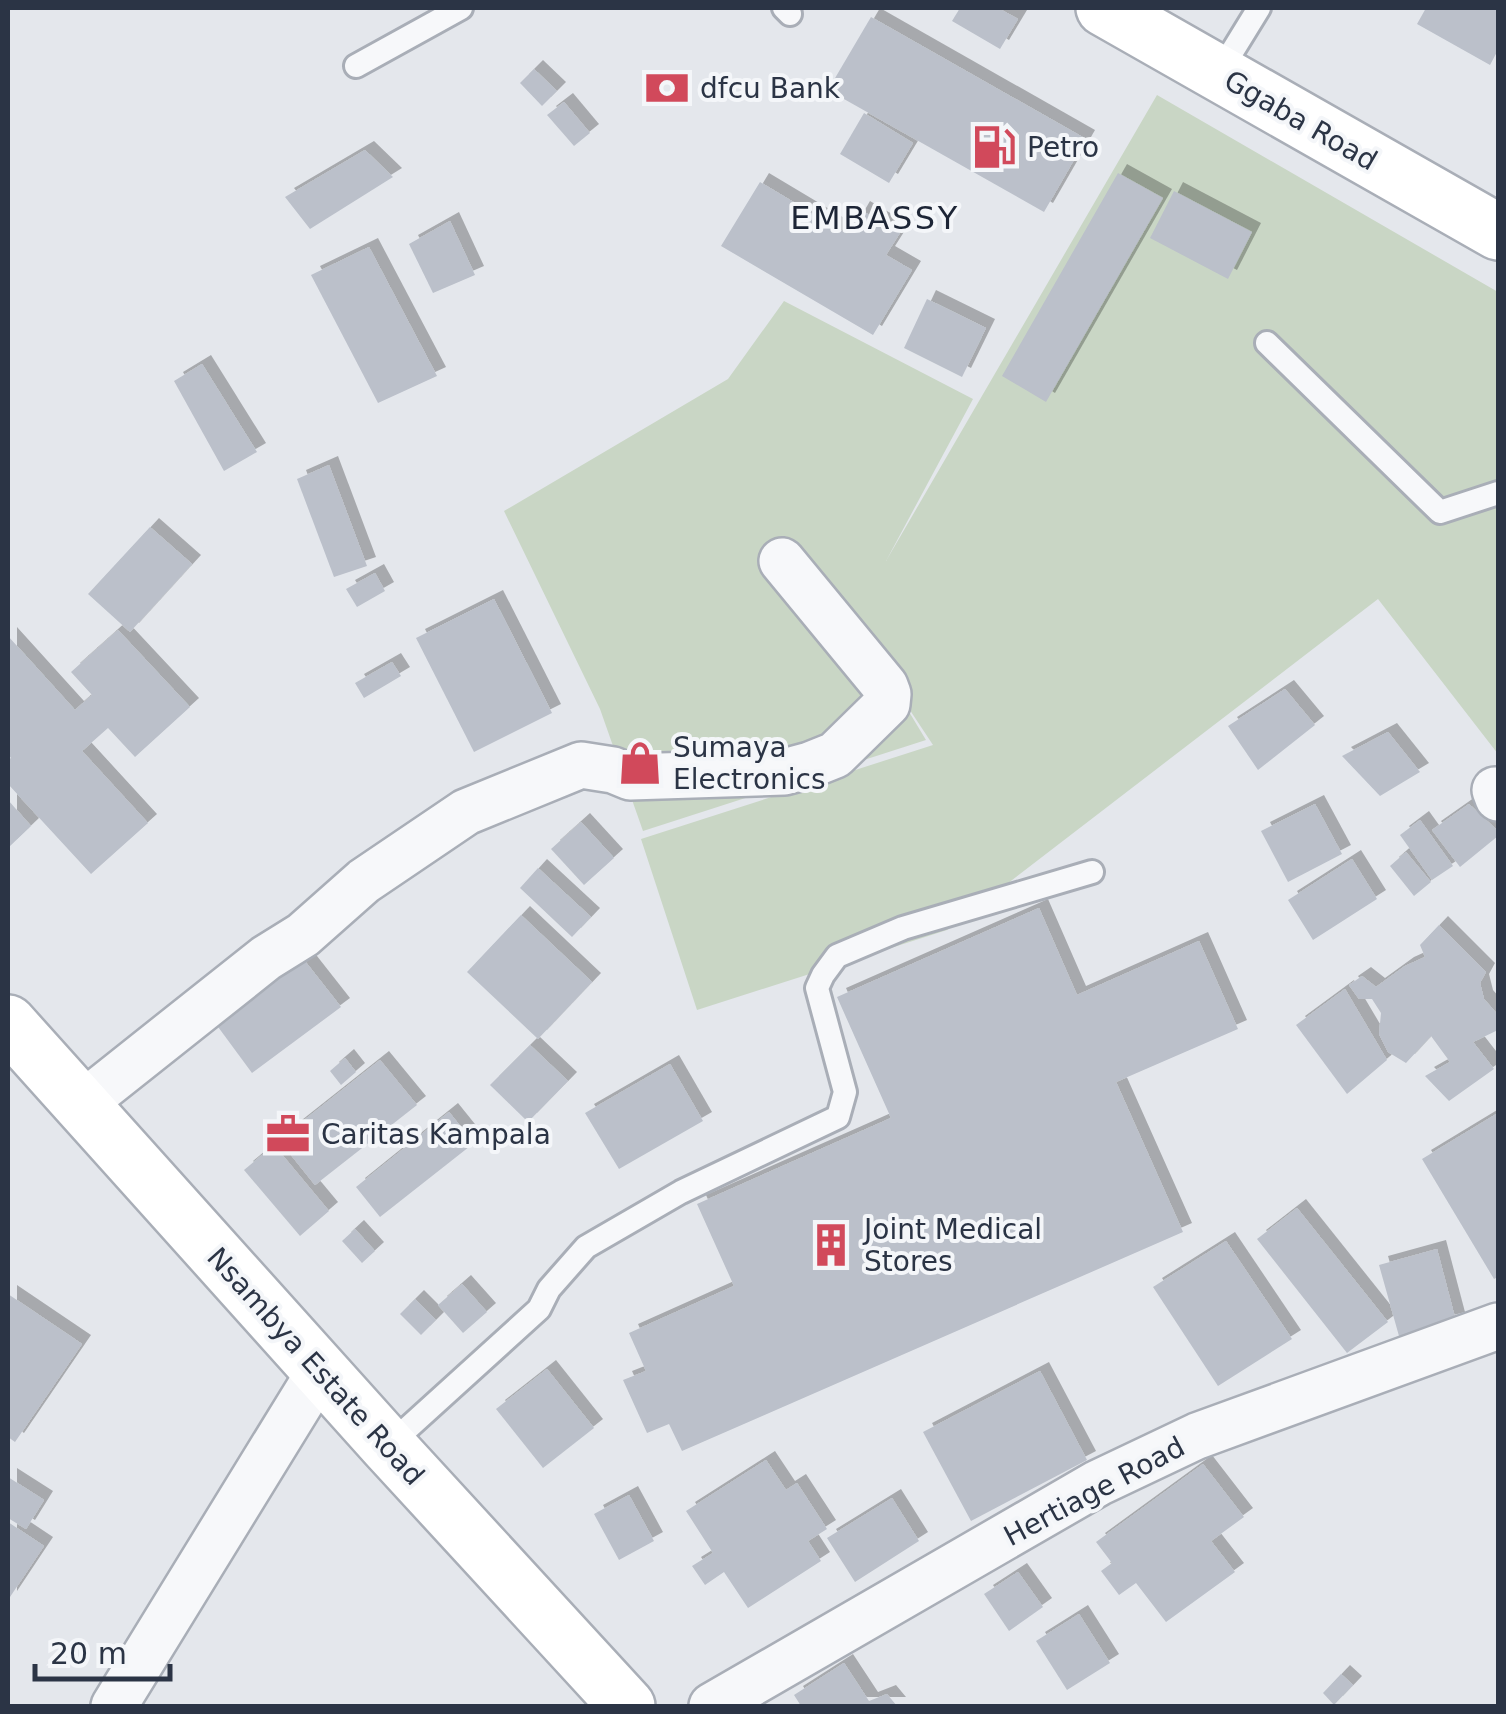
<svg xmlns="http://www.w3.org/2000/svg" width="1506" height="1714" viewBox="0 0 1506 1714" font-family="'DejaVu Sans',sans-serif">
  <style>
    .green { fill: #c9d6c5 }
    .building { fill: #bbc0ca; filter: url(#shadow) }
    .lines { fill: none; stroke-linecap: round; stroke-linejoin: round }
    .lane-casing { stroke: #a9aeb7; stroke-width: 28 }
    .street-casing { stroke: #a9aeb7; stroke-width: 50 }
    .secondary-casing { stroke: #a9aeb7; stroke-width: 60 }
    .lane { stroke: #f7f8fa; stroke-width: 22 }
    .street { stroke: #f7f8fa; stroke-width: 45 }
    .secondary { stroke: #fff; stroke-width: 55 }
    .labels { text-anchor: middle; stroke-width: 8; stroke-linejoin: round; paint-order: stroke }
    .poi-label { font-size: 28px; fill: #2b3445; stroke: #f4f6f9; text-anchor: start }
    .street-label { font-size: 28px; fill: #2b3445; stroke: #f4f6f9 }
    .quarter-label { font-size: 32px; letter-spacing: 2.5px; fill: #1d2536; stroke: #f4f6f9 }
  </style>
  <defs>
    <filter id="shadow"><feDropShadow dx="9" dy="-9" stdDeviation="0" flood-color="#0004"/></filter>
  </defs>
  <rect width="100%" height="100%" fill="#e4e7ec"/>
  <path class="green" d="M1157 95 1498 292V754L1378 599 947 930 697 1010 641 839 933 745 888 677 926 740 643 831 600 709 504 511 728 379 784 301 973 399 886 561Z"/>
  <g class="building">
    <path d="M960 8H998L1018 19 1000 49 952 21Z"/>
    <path d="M1426 8H1498V50L1490 65 1417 24Z"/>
    <path d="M871 17 1086 139 1044 212 828 90Z"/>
    <path d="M534 69 557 91 542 106 520 83Z"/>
    <path d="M564 102 590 133 574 146 547 115Z"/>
    <path d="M864 113 913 143 889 183 840 154Z"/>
    <path d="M365 150 393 177 310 229 285 197Z"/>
    <path d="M1118 173 1163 198 1046 402 1002 376Z"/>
    <path d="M760 182 847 234 861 210 900 233 886 255 912 270 873 335 721 246Z"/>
    <path d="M1174 191 1252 232 1228 279 1150 238Z"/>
    <path d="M450 221 475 275 433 293 409 244Z"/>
    <path d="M369 247 437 376 378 403 311 275Z"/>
    <path d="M927 299 986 328 962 377 904 348Z"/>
    <path d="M202 364 257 452 224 471 174 381Z"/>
    <path d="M329 465 367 566 334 577 297 479Z"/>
    <path d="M150 527 192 564 130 632 88 594Z"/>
    <path d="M375 573 385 591 357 607 346 589Z"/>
    <path d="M494 599 552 713 474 752 416 638Z"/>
    <path d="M118 630 190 707 135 757 108 728 82 751 148 823 91 874 8 784V760L11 758 8 754V636L75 710 92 695 71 672Z"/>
    <path d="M392 662 401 676 364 698 355 683Z"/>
    <path d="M1285 689 1315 725 1258 770 1228 726Z"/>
    <path d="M1388 732 1420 772 1380 796 1342 756Z"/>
    <path d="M8 800 31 826 8 848Z"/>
    <path d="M1315 804 1342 854 1288 882 1261 831Z"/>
    <path d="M1469 804 1498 831V836L1460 867 1432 830Z"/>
    <path d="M1420 820 1453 866 1432 880 1400 835Z"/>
    <path d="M581 822 614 858 584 885 551 849Z"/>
    <path d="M1406 852 1431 882 1414 896 1390 866Z"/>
    <path d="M1352 859 1377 899 1313 940 1288 900Z"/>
    <path d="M538 868 591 917 572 937 520 888Z"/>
    <path d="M1039 908 1077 995 1199 941 1238 1029 1116 1082 1183 1232 682 1451 669 1424 647 1433 623 1380 646 1371 629 1333 734 1286 697 1204 891 1118 837 997Z"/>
    <path d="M521 915 592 982 538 1039 467 972Z"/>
    <path d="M1439 925 1486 972 1480 983 1484 999 1498 1015V1030L1473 1042 1494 1069 1449 1101 1425 1076 1450 1062 1431 1036 1406 1063 1388 1052 1379 1034 1381 1013 1372 999H1359L1349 985 1362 976 1376 987 1405 966 1425 957 1420 945Z"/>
    <path d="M297 951 341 1007 252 1073 210 1016Z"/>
    <path d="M1345 989 1387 1060 1347 1094 1296 1025Z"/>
    <path d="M530 1045 568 1081 528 1122 490 1085Z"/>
    <path d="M345 1058 356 1072 341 1085 330 1071Z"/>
    <path d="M380 1060 417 1105 315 1185 279 1140Z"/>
    <path d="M670 1064 703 1121 619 1169 585 1113Z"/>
    <path d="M449 1112 474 1143 380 1217 356 1187Z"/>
    <path d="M1498 1113V1277L1494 1279 1422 1159Z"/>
    <path d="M274 1145 329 1211 300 1236 244 1170Z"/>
    <path d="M1297 1208 1388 1322 1347 1353 1257 1239Z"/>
    <path d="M355 1229 375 1251 362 1263 342 1241Z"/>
    <path d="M1226 1241 1292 1339 1218 1386 1153 1287Z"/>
    <path d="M1437 1249 1456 1321 1399 1336 1379 1265Z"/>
    <path d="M462 1284 487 1312 463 1333 438 1305Z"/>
    <path d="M8 1294 82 1344 15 1442 8 1437Z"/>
    <path d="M415 1299 436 1320 421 1335 400 1314Z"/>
    <path d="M547 1369 594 1428 543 1468 496 1409Z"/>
    <path d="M1040 1371 1087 1460 971 1521 923 1432Z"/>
    <path d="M766 1460 786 1490 797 1483 827 1529 808 1541 821 1561 748 1608 724 1572 705 1585 692 1566 713 1553 686 1511Z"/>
    <path d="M1203 1464 1244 1517 1211 1541 1235 1572 1166 1622 1136 1583 1119 1595 1101 1571 1112 1563 1096 1542Z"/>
    <path d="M8 1477 44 1500 26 1529 8 1518Z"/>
    <path d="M629 1495 654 1541 619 1560 594 1514Z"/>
    <path d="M892 1498 919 1541 855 1582 827 1538Z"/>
    <path d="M8 1522 44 1546 8 1600Z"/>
    <path d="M1018 1572 1043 1607 1009 1631 984 1594Z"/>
    <path d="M1079 1614 1110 1663 1067 1690 1036 1641Z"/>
    <path d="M844 1663 869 1701 887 1694 897 1706H801L794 1695Z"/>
    <path d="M1341 1674 1353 1685 1334 1705 1323 1693Z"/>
  </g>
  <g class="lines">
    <g class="lane-casing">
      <g id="lane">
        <path d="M784 8 790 14"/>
        <path d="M356 66 461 8"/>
        <path d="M1219 73 1259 8"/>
        <path d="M1267 343 1440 512 1498 493"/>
        <path d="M388 1446 539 1309 549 1289 586 1247 681 1192 838 1117 845 1092 817 988 823 975 837 956 903 928 1092 872"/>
      </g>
    </g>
    <g class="street-casing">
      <g id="street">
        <path d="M1495 790 1498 798"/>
        <path d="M81 1105 266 958 303 935 364 881 466 812 581 765 613 770 630 777 784 772 810 765 835 755 887 704 888 694 885 686 782 561"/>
        <path d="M114 1706 320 1371"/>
        <path d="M712 1706 1098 1483 1197 1436 1498 1326"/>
      </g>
    </g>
    <g class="secondary-casing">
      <g id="secondary">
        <path d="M1104 8 1498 232"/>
        <path d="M8 1023 388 1446 627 1706"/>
      </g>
    </g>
    <use href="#lane" class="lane"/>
    <use href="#street" class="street"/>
    <use href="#secondary" class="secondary"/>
  </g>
  <defs>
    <g id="bank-bare" transform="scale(3.45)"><path d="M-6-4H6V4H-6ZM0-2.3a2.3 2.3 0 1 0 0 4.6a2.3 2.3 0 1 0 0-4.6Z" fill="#d1495b" stroke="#f4f6f9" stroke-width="2.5" paint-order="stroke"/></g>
    <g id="fuel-bare" transform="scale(3.45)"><path d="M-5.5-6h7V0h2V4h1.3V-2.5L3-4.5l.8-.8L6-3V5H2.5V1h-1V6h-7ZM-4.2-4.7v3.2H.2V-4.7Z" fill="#d1495b" stroke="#f4f6f9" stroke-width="2.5" paint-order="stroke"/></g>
    <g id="shop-bare" transform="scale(3.45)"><path d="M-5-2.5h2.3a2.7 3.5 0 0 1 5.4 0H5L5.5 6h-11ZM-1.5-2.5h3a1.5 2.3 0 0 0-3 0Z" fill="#d1495b" stroke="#f4f6f9" stroke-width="2.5" paint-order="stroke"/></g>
    <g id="office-bare" transform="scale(3.45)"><path d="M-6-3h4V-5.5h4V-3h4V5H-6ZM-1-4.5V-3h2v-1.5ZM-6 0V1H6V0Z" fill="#d1495b" stroke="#f4f6f9" stroke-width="2.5" paint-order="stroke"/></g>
    <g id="building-bare" transform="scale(3.45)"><path d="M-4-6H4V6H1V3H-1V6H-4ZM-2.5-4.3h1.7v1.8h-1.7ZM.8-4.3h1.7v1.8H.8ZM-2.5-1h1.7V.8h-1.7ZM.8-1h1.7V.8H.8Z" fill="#d1495b" stroke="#f4f6f9" stroke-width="2.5" paint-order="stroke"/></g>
  </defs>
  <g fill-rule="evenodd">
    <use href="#bank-bare" x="667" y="88"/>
    <use href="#fuel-bare" x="994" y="147"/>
    <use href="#shop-bare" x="640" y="763"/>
    <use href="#office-bare" x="288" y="1134"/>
    <use href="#building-bare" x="831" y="1245"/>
  </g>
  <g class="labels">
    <g class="poi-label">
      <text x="700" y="98">dfcu Bank</text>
      <text x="1027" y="157">Petro</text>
      <text x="673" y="757">Sumaya<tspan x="673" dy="32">Electronics</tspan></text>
      <text x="321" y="1144">Caritas Kampala</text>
      <text x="864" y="1239">Joint Medical<tspan x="864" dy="32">Stores</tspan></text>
    </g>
    <g class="street-label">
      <text transform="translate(1301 120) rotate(30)" y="10">Ggaba Road</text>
      <text transform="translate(316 1366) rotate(48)" y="10">Nsambya Estate Road</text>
      <text transform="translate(1094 1491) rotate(-28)" y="10">Hertiage Road</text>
    </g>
    <g class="quarter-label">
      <text x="875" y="229">EMBASSY</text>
    </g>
  </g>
  <rect width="1506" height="1714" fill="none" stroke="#2b3445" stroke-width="20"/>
  <path d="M35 1664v15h135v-15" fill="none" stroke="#2b3445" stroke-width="5"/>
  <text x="50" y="1664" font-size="30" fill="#2b3445" stroke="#f4f6f9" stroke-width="8" paint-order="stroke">20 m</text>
</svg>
